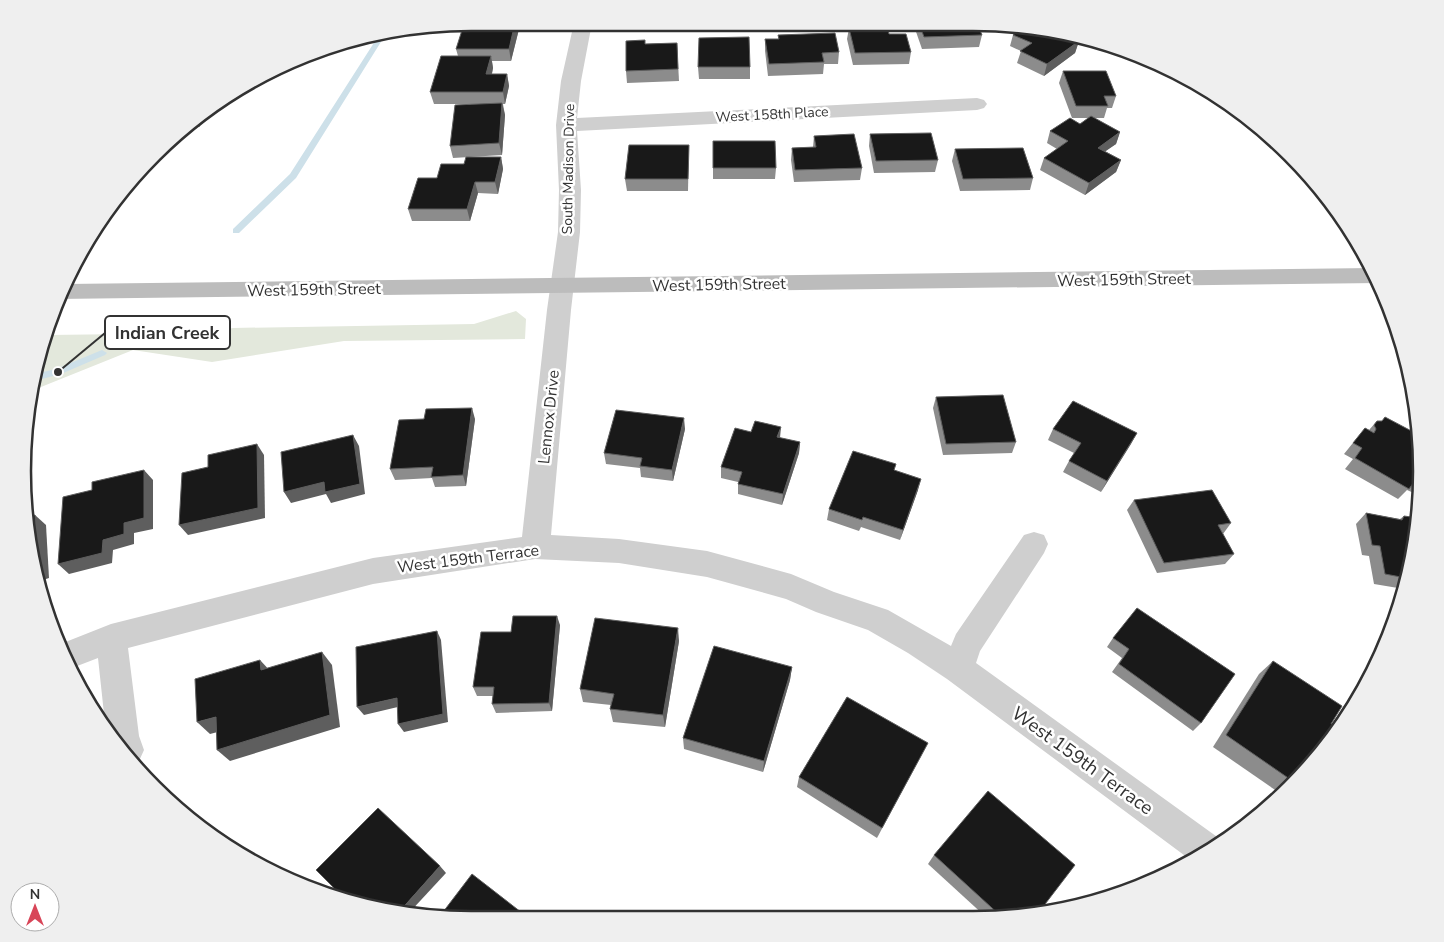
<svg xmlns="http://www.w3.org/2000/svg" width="1444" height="942" viewBox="0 0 1444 942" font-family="'Nunito Sans',sans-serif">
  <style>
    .green { fill: #e3e8dc }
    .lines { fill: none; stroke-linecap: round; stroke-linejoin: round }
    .stream { fill: #cde0e9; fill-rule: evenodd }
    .street { fill: #cfcfcf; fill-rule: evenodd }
    .secondary { fill: #bcbcbc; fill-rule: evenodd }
    .wall { fill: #8c8c8c }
    .shaded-wall { fill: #5e5e5e }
    .building { fill: #191919; stroke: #5e5e5e }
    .labels { text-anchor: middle; stroke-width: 5; stroke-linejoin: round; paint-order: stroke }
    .far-street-label { font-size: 14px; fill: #323232; stroke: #fff }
    .street-label { font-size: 16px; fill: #323232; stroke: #fff }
    .near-street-label { font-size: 19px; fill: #323232; stroke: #fff }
    .rim { fill: none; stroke: #323232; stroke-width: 2.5 }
    .leader { fill: none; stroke: #323232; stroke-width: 2 }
    .callout-dot { fill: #323232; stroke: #fff; stroke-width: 2 }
    .callout { fill: #fff; stroke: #323232; stroke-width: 2 }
    .callout-label { font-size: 18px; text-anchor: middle; font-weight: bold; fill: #323232 }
  </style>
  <rect width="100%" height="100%" fill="#fff"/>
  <path class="green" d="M516 311 526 319 525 339 344 341 212 362 133 350 36 389 48 335 207 333 233 328 474 324Z"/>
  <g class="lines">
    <g class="stream">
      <path d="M384 37 296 178 239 233H233V229L290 174 377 38Z"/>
      <path d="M102 350 107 353 105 355 61 374 38 380 39 373 56 369Z"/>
    </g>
    <path class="street" d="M574 23H592L581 81 577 118 977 98 984 100 987 104 984 108 977 110 577 131 581 190 580 232 571 310 551 535 619 539 707 551 791 574 834 592 888 610 951 646 956 634 1024 535 1034 532 1044 535 1048 544 1044 553 980 651 976 663 1220 839 1222 842 1192 861 947 679 908 653 868 630 816 612 786 599 707 577 619 563 535 559 373 584 128 648 139 736 144 750 139 761 105 723 98 658 72 668 63 643 111 624 373 558 522 537 547 310 558 232 559 190 556 125 561 81Z"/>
    <path class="secondary" d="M1372 268 1379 283 57 299 66 284Z"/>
  </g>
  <g class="wall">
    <path d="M914 26H978L982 35 979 47 922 49Z"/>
    <path d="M849 28 889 34 911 52 909 64 853 65 847 39Z"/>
    <path d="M519 29 511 61H492L493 68 492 74H507L509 86 505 104H503L505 115 502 155 453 158 450 146 471 104H434L430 92 458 56 456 49Z"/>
    <path d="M778 35 839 52 838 64H824L823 74 768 76 765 51V39H778Z"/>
    <path d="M1013 35 1079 41 1075 53 1044 76 1017 63 1021 51 1010 46Z"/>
    <path d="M677 43 679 81 627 83 626 71 645 44Z"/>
    <path d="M698 67H750V79H699Z"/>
    <path d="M1063 71 1116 96 1112 108H1107L1104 118H1094L1120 132 1116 144 1105 151 1121 160 1116 172 1085 195 1040 170 1044 158 1057 149 1047 143 1050 131 1080 124 1088 118H1072L1059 83Z"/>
    <path d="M215 105 199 127H191Z"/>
    <path d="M870 134 938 160 935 172 874 173 869 146Z"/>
    <path d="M814 136 862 168 860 180 794 182 791 160 792 148 813 147Z"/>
    <path d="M713 141 776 168 775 179H713Z"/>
    <path d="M689 145 688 191H627L625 179Z"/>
    <path d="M955 149 1033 178 1030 190 960 191 952 161Z"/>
    <path d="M501 157 503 169 498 194 478 193 470 221H412L408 209 437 178 464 164Z"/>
    <path d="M936 397 1016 442 1012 453 943 455 933 408Z"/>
    <path d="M475 419 466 486 435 487 432 478 395 480 390 469Z"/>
    <path d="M1377 421 1421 442 1419 491 1416 494 1407 490 1398 499 1345 469 1353 459 1344 454 1365 428 1369 430Z"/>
    <path d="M685 429 673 481 641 477 640 468 606 464 604 453Z"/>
    <path d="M1053 429 1137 433 1101 492 1063 472 1069 461 1074 453 1048 440Z"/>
    <path d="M780 438 800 442 799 453 782 505 738 494V482L721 478V467Z"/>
    <path d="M895 470 918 490 900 540 861 527 859 531 827 520 829 509Z"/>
    <path d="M1134 500 1231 523 1223 534 1234 554 1225 564 1157 573 1127 510Z"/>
    <path d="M1366 513 1400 519 1404 516 1418 530 1404 589 1374 584 1369 556 1362 555 1356 524Z"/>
    <path d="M560 625 552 711 496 713 492 704 493 696H477L473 687 511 632Z"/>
    <path d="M1113 638 1235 674 1201 723 1193 731 1112 672 1122 658 1107 647Z"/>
    <path d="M679 641 665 727 613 722 610 709 611 705 583 702 580 689Z"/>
    <path d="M1273 661 1331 724 1310 767 1281 794 1213 747 1259 674Z"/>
    <path d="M792 667 790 680 763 772 684 749 683 738Z"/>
    <path d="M922 754 877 838 797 787 799 777Z"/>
    <path d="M934 855 1039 912 1002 919 987 918 928 864Z"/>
  </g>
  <g class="shaded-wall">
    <path d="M515 23H518L519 29 511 61 509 49Z"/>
    <path d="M1079 41 1075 53 1044 76 1047 64Z"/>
    <path d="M491 56 493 68 489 86 486 74Z"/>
    <path d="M507 74 509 86 505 104 503 92Z"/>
    <path d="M502 103 505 115 502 155 499 143Z"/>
    <path d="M215 105 199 127 197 122Z"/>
    <path d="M1120 132 1116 144 1093 160 1098 148Z"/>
    <path d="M501 157 503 169 498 194 495 182Z"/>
    <path d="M1121 160 1116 172 1085 195 1089 183Z"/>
    <path d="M475 182 478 193 470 221 467 209Z"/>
    <path d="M472 408 475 419 466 486 463 475Z"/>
    <path d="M684 418 685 429 673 481 672 470Z"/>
    <path d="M781 427 780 438 777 437Z"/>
    <path d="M1137 433 1131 444 1101 492 1107 481Z"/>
    <path d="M353 435 359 446 365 494 331 503 326 494 291 503 284 492Z"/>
    <path d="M800 442 799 453 782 505 783 494Z"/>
    <path d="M257 444 264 455 265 518 188 535 179 525Z"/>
    <path d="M144 470 153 480V529L134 533V544L113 550 112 563 69 574 58 564 103 540 124 523Z"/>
    <path d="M921 479 918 490 900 540 903 530Z"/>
    <path d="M35 515 46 525 49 578 40 581 35 569Z"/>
    <path d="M557 616 560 625 552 711 549 703Z"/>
    <path d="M678 628 679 641 665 727 663 715Z"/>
    <path d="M437 631 441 640 448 722 404 732 398 724Z"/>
    <path d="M322 652 332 665 340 727 230 761 217 750Z"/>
    <path d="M260 660 272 673 261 670Z"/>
    <path d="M792 667 790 680 763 772 764 761Z"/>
    <path d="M397 698 402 706 364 715 357 707Z"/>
    <path d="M216 717 229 729 210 734 197 722Z"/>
    <path d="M440 866 446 873 408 914 399 912Z"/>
  </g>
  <g class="building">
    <path d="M471 22 515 23 509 49H456L464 24Z"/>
    <path d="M920 26H978L982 35 924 37Z"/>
    <path d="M1025 26H1032L1073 39 1079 41 1047 64 1020 51 1032 43 1013 35Z"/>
    <path d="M887 27 889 34H906L911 52 855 53 849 28Z"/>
    <path d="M835 33 839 52 822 53 824 62 769 64 765 39H779L778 35Z"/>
    <path d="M749 37 750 67H698L699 38Z"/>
    <path d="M645 40V44L677 43 678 69 626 71V41Z"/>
    <path d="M441 56H491L486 74H507L503 92H430Z"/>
    <path d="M1063 71H1106L1116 96H1104L1108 106H1076Z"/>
    <path d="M502 103 499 143 450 146 455 105Z"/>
    <path d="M1091 116 1120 132 1098 148 1121 160 1089 183 1044 158 1068 141 1050 131 1070 118 1080 124Z"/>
    <path d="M931 133 938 160 876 161 870 134Z"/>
    <path d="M854 134 862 168 795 170 792 148 816 147 814 136Z"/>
    <path d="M713 141H775L776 168H713Z"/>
    <path d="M629 145H689L688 179H625Z"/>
    <path d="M1023 148 1033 178 963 179 955 149Z"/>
    <path d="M466 157H501L495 182H475L467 209H408L418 178H437L441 164H464Z"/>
    <path d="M1003 395 1016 442 946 444 936 397Z"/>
    <path d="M1073 401 1137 433 1107 481 1069 461 1081 443 1053 429Z"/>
    <path d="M472 408 463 475 431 477 433 467 390 469 399 420 424 419 426 409Z"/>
    <path d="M616 410 684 418 672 470 640 466 642 458 604 453Z"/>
    <path d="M1385 417 1419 435 1421 442 1419 480 1416 479 1409 489 1355 458 1362 448 1353 443 1365 428 1374 433 1376 429 1374 425 1377 421H1382Z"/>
    <path d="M755 421 781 427 777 437 800 442 783 494 738 484 742 472 721 467 735 428 751 432Z"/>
    <path d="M353 435 360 484 325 492 324 482 284 492 281 452Z"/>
    <path d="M257 444 258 508 179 525 182 473 208 467V455Z"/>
    <path d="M853 451 896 464 894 470 921 479 903 530 863 517 862 520 829 509Z"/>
    <path d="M144 470V518L124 523V534L103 540 102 553 58 564 63 497 92 490V482Z"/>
    <path d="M1212 490 1231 523 1218 525 1234 554 1164 563 1134 500Z"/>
    <path d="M1366 513 1402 520 1404 516 1418 518V530L1406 578 1385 574 1380 546 1372 545Z"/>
    <path d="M35 515 38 568 35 569 31 559 28 517Z"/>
    <path d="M1137 608 1235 674 1201 723 1119 664 1129 649 1113 638Z"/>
    <path d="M513 616H557L549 703 492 704 494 687H473L481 632H511Z"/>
    <path d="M595 618 678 628 663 715 610 709 614 694 580 689Z"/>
    <path d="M437 631 443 714 398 724 397 698 357 707 356 647Z"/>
    <path d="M714 646 792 667 764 761 683 738Z"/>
    <path d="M322 652 330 715 217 750 216 717 197 722 195 679 260 660 261 670Z"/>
    <path d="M1273 661 1342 706 1331 724 1338 729 1310 767 1294 782 1226 735Z"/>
    <path d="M847 697 928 743 882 828 799 777Z"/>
    <path d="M988 791 1075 865 1039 912 1003 918 934 855Z"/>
    <path d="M378 808 440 866 399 912 339 893 316 870Z"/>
    <path d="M472 874 526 916H440Z"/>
  </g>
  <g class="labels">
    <g class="far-street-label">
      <text transform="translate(772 114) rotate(-3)" y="5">West 158th Place</text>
      <text transform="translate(568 169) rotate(-89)" y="5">South Madison Drive</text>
    </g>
    <g class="street-label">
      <text transform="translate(1124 279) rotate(-1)" y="6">West 159th Street</text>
      <text transform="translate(719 284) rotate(-1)" y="6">West 159th Street</text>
      <text transform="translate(314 289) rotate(-1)" y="6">West 159th Street</text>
      <text transform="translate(548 417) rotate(-84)" y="6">Lennox Drive</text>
      <text transform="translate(468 558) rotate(-7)" y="6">West 159th Terrace</text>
    </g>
    <g class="near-street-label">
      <text transform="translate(1083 760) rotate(36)" y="7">West 159th Terrace</text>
    </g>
  </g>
  <path d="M0 0H1444V942H0ZM471 31H973A440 440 0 0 1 1413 471V471A440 440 0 0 1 973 911H471A440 440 0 0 1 31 471V471A440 440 0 0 1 471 31Z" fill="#efefef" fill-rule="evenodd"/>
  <path class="rim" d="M471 31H973A440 440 0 0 1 1413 471V471A440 440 0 0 1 973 911H471A440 440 0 0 1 31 471V471A440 440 0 0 1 471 31Z"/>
  <path class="leader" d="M58 372L105 333"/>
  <circle class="callout-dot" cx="58" cy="372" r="5"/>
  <rect class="callout" x="105" y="316" width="125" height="33" rx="5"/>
  <g class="callout-label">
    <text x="167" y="339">Indian Creek</text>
  </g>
  <g transform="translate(35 907)"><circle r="24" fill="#ffffff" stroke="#adadad"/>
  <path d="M0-4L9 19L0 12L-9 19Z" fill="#d84558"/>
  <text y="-8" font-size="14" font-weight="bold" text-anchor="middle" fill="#323232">N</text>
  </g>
</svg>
